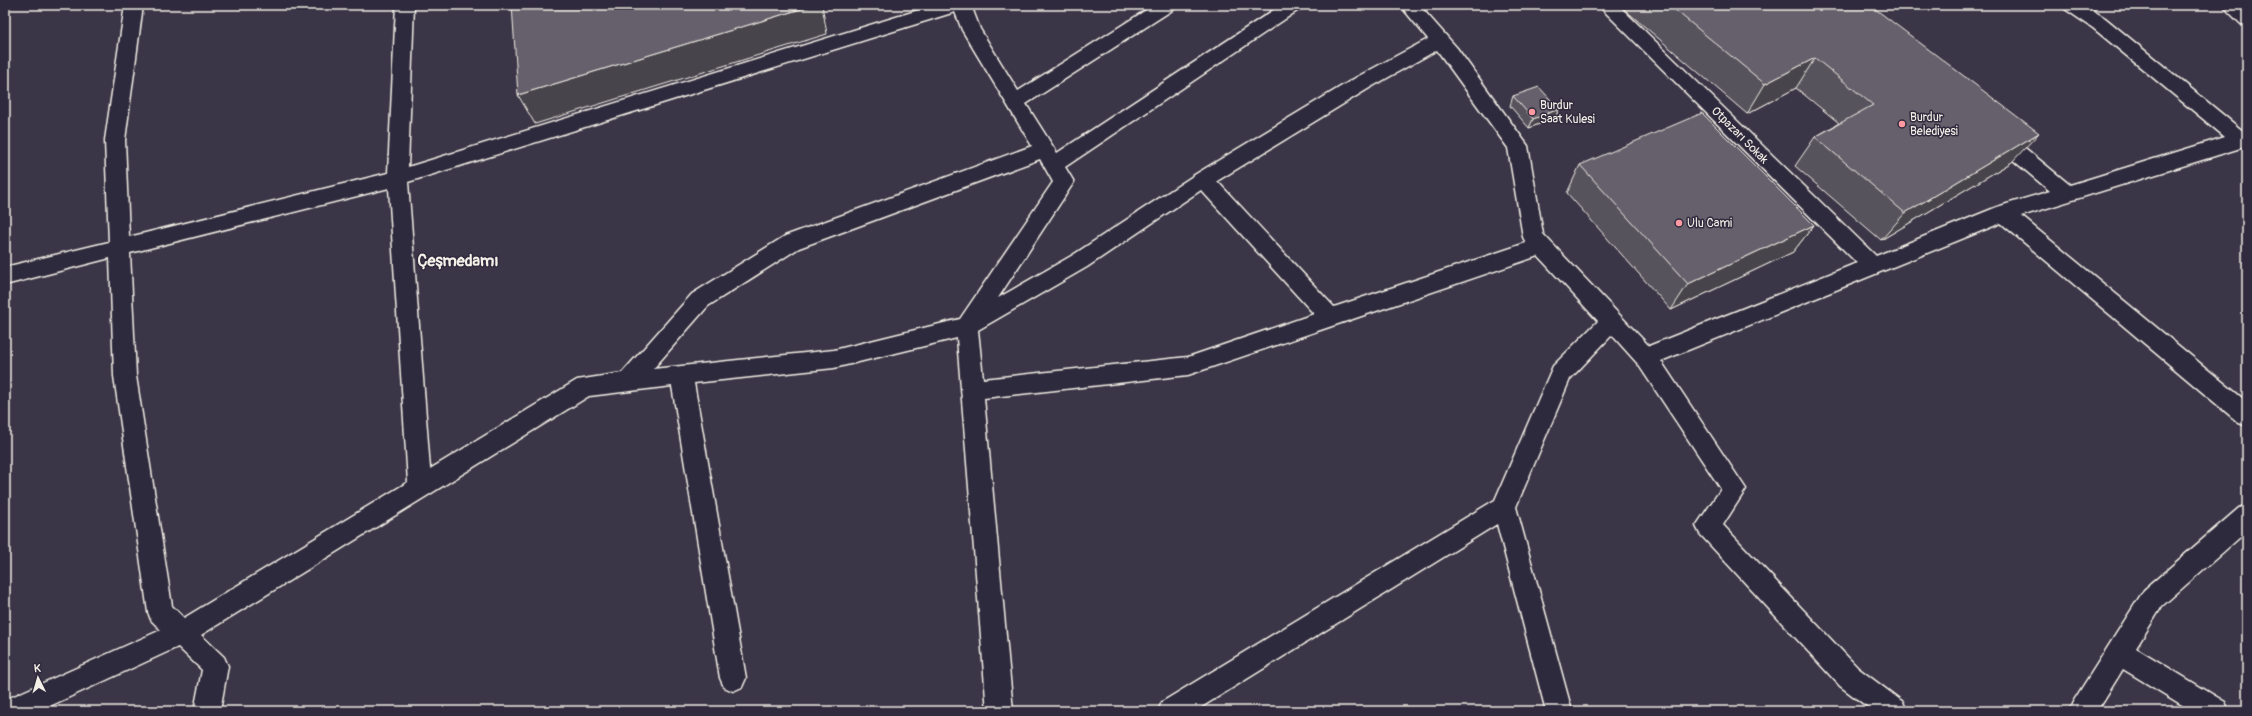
<svg xmlns="http://www.w3.org/2000/svg" width="2252" height="716" viewBox="0 0 2252 716" font-family="Pangolin,sans-serif">
  <style>
    .lines { fill: none; stroke-linecap: round; stroke-linejoin: round }
    .street-casing { stroke: #f4f1e8; stroke-width: 3 }
    .street { fill: #2f2a3d; fill-rule: evenodd }
    .wall { fill: #57535d; stroke: #f4f1e8 }
    .shaded-wall { fill: #47444c; stroke: #f4f1e8 }
    .building { fill: #65616c; stroke: #f4f1e8 }
    .poi-dot { fill: #ff9aa2; stroke: #2f2a3d; stroke-width: 1.5 }
    .labels { text-anchor: middle; stroke-width: 3; stroke-linejoin: round; paint-order: stroke }
    .poi-label { font-size: 12px; fill: #f4f1e8; stroke: #2f2a3d; text-anchor: start }
    .street-label { font-size: 12px; fill: #f4f1e8; stroke: #2f2a3d }
    .district-label { font-size: 16px; font-weight: bold; fill: #f4f1e8; stroke: #2f2a3d }
  </style>
  <rect width="100%" height="100%" fill="#3b3647"/>
  <filter id="ink" filterUnits="userSpaceOnUse"><feTurbulence type="fractalNoise" baseFrequency=".025" numOctaves="2"/><feDisplacementMap in="SourceGraphic" scale="8" xChannelSelector="R" yChannelSelector="G"/><feConvolveMatrix kernelMatrix="1 2 1 2 8 2 1 2 1" color-interpolation-filters="sRGB"/></filter>
  <g filter="url(#ink)">
    <g class="lines">
      <g class="street-casing">
        <g id="street">
          <path d="M125 5H143L125 140 129 237 388 173 396 5H414L408 167 935 5H971L980 29 1018 91 1154 5H1177L1174 9 1026 104 1057 153 1281 5H1303L1300 9 1065 167 1074 182 998 298 1073 255 1196 174 1357 77 1428 39 1400 5H1419L1457 48 1528 146 1543 234 1649 346 1857 263 1598 5H1618L1876 256 1997 207 2050 191 1989 140 1986 135 1989 130 1996 128 2003 130 2070 185 2225 137 2093 28 2065 9 2062 5H2084L2105 18 2244 132 2247 131V146L2021 216 2247 402V426L2239 423 2001 223 1661 361 1746 489 1723 525 1858 668 1903 702 1907 711H1873L1840 686 1700 534 1696 526 1721 489 1638 364 1612 335 1570 379 1516 507 1572 711H1546L1497 524 1195 711H1158L1162 702 1495 500 1553 366 1598 321 1538 256 1188 375 984 398 1013 711H987L957 338 834 368 694 383 746 678 742 687 733 691 724 687 720 678 672 386 589 396 201 635 224 657 228 666 220 711H194L202 670 178 647 39 711H5V700L161 630 151 620 148 612 114 376 110 258 5 285V267L109 242 105 140ZM955 12 962 30 1032 146 785 236 692 294 622 373 577 380 430 469 408 182ZM1437 50 1508 148 1523 237 1526 243 1334 307 1217 181 1371 87ZM1040 159 1053 182 960 319 834 350 653 369 708 306 799 248ZM389 188 408 482 184 618 172 606 136 376 130 253ZM1201 190 1314 314 1188 357 983 379 978 330 1087 267Z"/>
          <path d="M2222 5H2243L2247 9V25L2241 24Z"/>
          <path d="M2247 505V531L2162 606 2136 648 2225 702 2229 711H2192L2123 669 2097 711H2069L2073 702 2144 590 2239 508Z"/>
        </g>
      </g>
      <use href="#street" class="street"/>
    </g>
    <g class="wall">
      <path d="M1625 5H1870L2012 162 1881 240 1795 166 1815 137 1839 123 1796 88 1747 114 1624 9Z"/>
      <path d="M1513 96 1559 109 1555 118 1529 128 1510 106Z"/>
      <path d="M1580 165 1814 225 1793 252 1671 310 1567 193Z"/>
    </g>
    <g class="shaded-wall">
      <path d="M814 5H822L827 34 535 124 518 95Z"/>
      <path d="M1815 58 1796 88 1747 114 1765 84Z"/>
      <path d="M1559 109 1555 118 1529 128 1533 119Z"/>
      <path d="M2039 133 2012 162 1881 240 1905 213Z"/>
      <path d="M1814 225 1793 252 1671 310 1688 284Z"/>
    </g>
    <g class="building">
      <path d="M512 5H814L518 95Z"/>
      <path d="M1669 5H1870L2039 133 1905 213 1815 137 1873 105 1815 58 1765 84Z"/>
      <path d="M1539 87 1559 109 1533 119 1513 96Z"/>
      <path d="M1702 113 1814 225 1688 284 1580 165Z"/>
    </g>
  </g>
  <g class="poi-dot">
    <circle cx="1532" cy="112" r="4"/>
    <circle cx="1902" cy="124" r="4"/>
    <circle cx="1679" cy="223" r="4"/>
  </g>
  <g class="labels">
    <g class="poi-label">
      <text x="1540" y="109">Burdur<tspan x="1540" dy="14">Saat Kulesi</tspan></text>
      <text x="1910" y="121">Burdur<tspan x="1910" dy="14">Belediyesi</tspan></text>
      <text x="1687" y="227">Ulu Cami</text>
    </g>
    <g class="street-label">
      <text transform="translate(1740 135) rotate(45)" y="4">Otpazarı Sokak</text>
    </g>
    <g class="district-label">
      <text x="458" y="266">Çeşmedamı</text>
    </g>
  </g>
  <rect width="2252" height="716" fill="none" stroke="#2f2a3d" stroke-width="20"/>
  <rect x="10" y="10" width="2232" height="696" fill="none" stroke="#f4f1e8" stroke-width="1.5" filter="url(#ink)"/>
  <g transform="translate(38 678) rotate(355)" stroke="#2f2a3d" stroke-width="3" paint-order="stroke">
  <path d="M0-3L7 15L0 10L-7 15Z" fill="#f4f1e8"/>
  <text y="-6" font-size="11" font-weight="bold" text-anchor="middle" fill="#f4f1e8">K</text>
  </g>
</svg>
